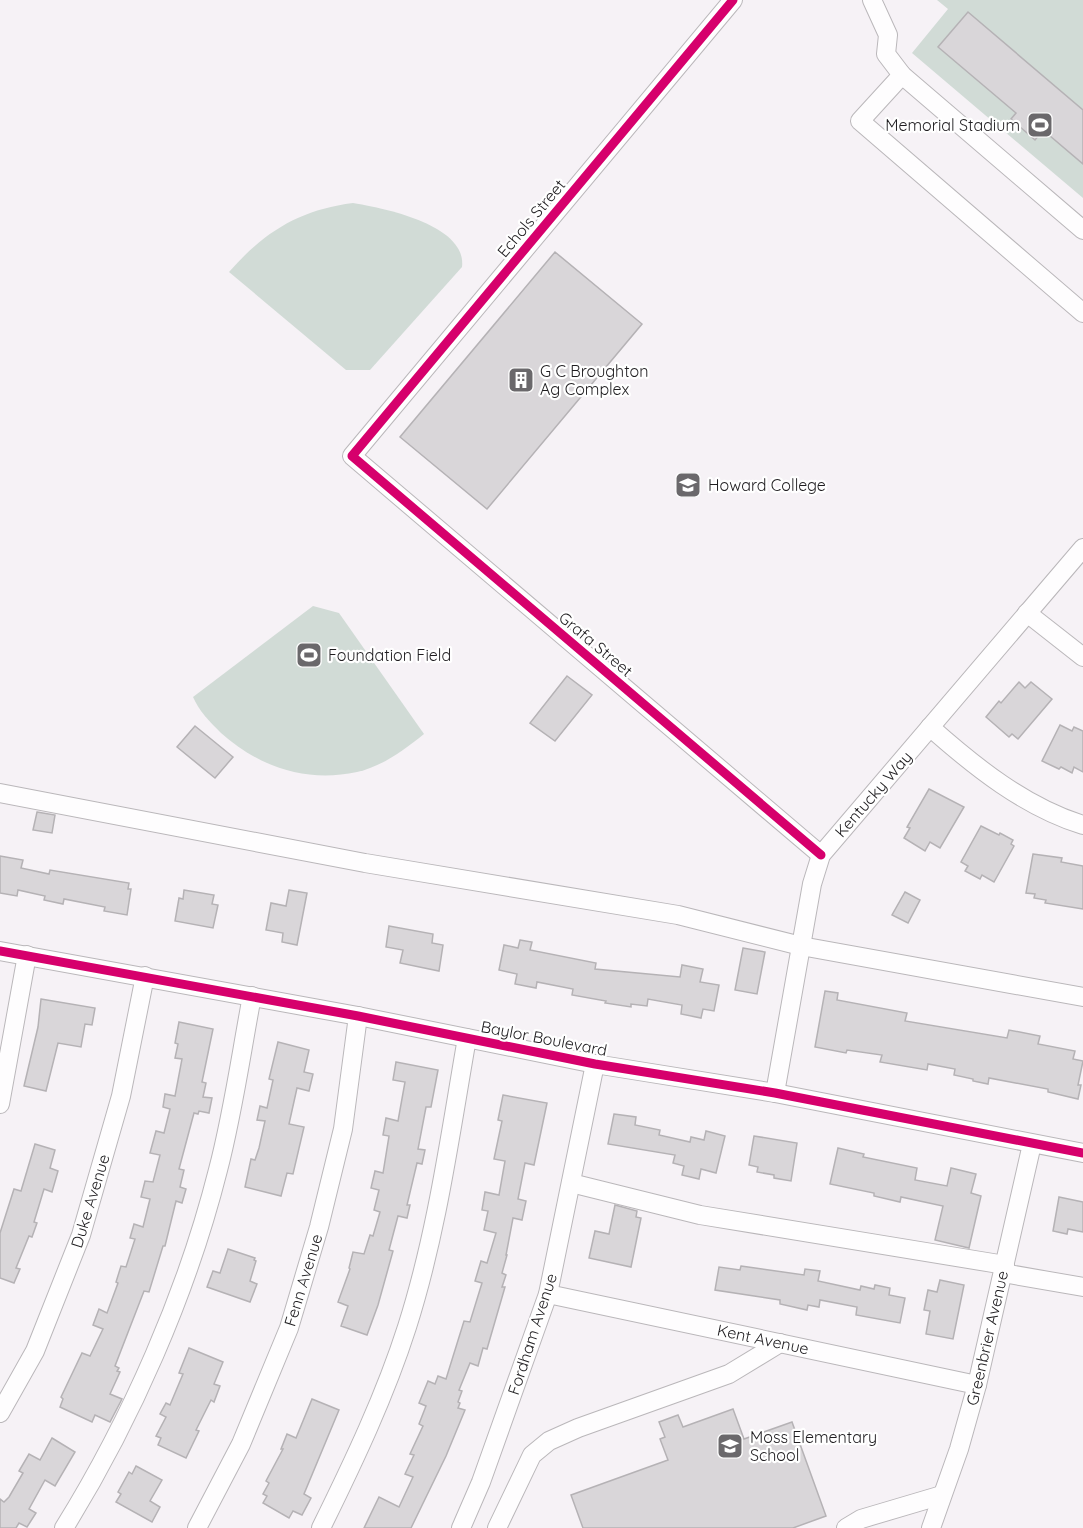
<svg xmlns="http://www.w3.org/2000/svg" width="1083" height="1528" viewBox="0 0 1083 1528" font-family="Quicksand,sans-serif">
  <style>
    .green { fill: #d1dbd6 }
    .building { fill: #d9d6d9; stroke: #b5b2b5; stroke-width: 1.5 }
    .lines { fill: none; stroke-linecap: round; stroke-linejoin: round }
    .minor-casing { stroke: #bab7ba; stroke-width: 20 }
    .minor { stroke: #fefdfe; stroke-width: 18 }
    .cycleway-casing { stroke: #fff; stroke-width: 13 }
    .cycleway { stroke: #d6006c; stroke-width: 9 }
    .labels { text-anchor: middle; stroke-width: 4.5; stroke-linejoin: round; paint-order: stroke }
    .poi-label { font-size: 16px; fill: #1f1d20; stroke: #fff; text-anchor: start }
    .street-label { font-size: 16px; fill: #1f1d20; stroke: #fff }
  </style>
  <rect width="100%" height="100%" fill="#f6f2f6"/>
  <g class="green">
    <path d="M937 0H1083V198L912 53 948 9Z"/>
    <path d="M353 203C384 208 467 225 462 267L370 370H346L229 272C264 232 299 210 353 203Z"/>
    <path d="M313 606 339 613 424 734C404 750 383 766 357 772 306 783 259 767 221 733 210 722 199 711 193 697Z"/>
  </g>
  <g class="building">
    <path d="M968 12 1083 110V164L1043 130 1035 140 1011 119 1016 113 938 47Z"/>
    <path d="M555 252 642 324 487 509 400 437Z"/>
    <path d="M567 676 592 695 555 741 530 723Z"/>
    <path d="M1019 682 1025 688 1031 682 1052 699 1018 739 1012 734 1009 737 986 717 999 701 1001 703Z"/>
    <path d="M1060 725 1072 731 1074 727 1083 731V772L1074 767 1072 773 1061 767 1059 769 1042 761Z"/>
    <path d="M195 726 233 757 215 778 177 747Z"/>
    <path d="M929 789 964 807 940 848 930 842 925 851 904 838 910 828 907 827Z"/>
    <path d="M37 812 55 815 52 833 33 830Z"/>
    <path d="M981 826 999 835 1000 833 1013 840 1011 844 1014 846 994 882 982 875 980 879 965 871 968 866 961 862Z"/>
    <path d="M1033 854 1062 858 1061 862 1083 866V909L1045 903 1046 900 1034 898 1035 894 1026 893Z"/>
    <path d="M0 856 23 860 21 868 49 874 50 870 129 883 128 889H131L127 915 104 911 105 907 64 899 63 904 44 900 45 896 18 890 17 896 0 893Z"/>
    <path d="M184 890 214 895 212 904 218 905 213 928 175 921 179 898 183 899Z"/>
    <path d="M289 890 307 893 297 945 282 942 283 933 266 930 271 903 286 906Z"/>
    <path d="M905 892 920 900 908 923 892 915Z"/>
    <path d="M389 926 433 934 432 943 443 945 439 971 400 963 403 950 386 947Z"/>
    <path d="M520 940 532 942 530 950 596 963 595 969 680 977 682 965 703 969 700 982 719 985 714 1011 703 1009 701 1018 681 1014 682 1005 648 999 647 1006 631 1004V1007L605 1003 606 1001 572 995 573 989 537 982 536 988 515 984 517 974 499 970 504 945 518 948Z"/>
    <path d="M743 948 765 952 757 994 735 990Z"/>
    <path d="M825 991 838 993 837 1000 907 1013 905 1021 1007 1038 1009 1030 1040 1036 1038 1044 1075 1051 1073 1059 1083 1061 1078 1085H1081L1078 1099 1048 1092V1089L989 1078 988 1084 973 1081V1079L954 1075 955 1069 928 1064 927 1070 880 1062 882 1055 847 1050 846 1053 815 1047Z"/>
    <path d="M41 999 95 1008 92 1025 85 1024 81 1047 58 1043 46 1091 24 1086 38 1027Z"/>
    <path d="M179 1022 213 1029 202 1082 206 1083 203 1097 212 1098 209 1113 199 1111 198 1114 194 1113 179 1169 184 1170 180 1187 186 1189 182 1203 176 1201 165 1246H163L149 1292 144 1291 115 1366 119 1368 117 1371 120 1372 110 1394 122 1399 110 1422 95 1415 92 1422 60 1407 63 1399 61 1397 82 1353 90 1356 103 1329 93 1325 99 1309 107 1313 118 1283 116 1282 121 1266 126 1267 135 1239 130 1238 134 1224 143 1227 150 1199 141 1197 145 1181 153 1182 160 1155 150 1153 156 1131 164 1133 170 1109 163 1107 165 1094 175 1096 182 1059 175 1058 178 1044 175 1043Z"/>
    <path d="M278 1042 309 1050 304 1072 313 1074 309 1091 297 1088 289 1124 304 1127 293 1174 287 1173 281 1196 245 1187 251 1159 255 1160 259 1148 265 1121 257 1120 260 1106 267 1108 273 1080 269 1079Z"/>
    <path d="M396 1062 438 1070 431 1107H426L418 1149 425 1150 422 1164 417 1163 407 1205H410L407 1218 398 1216 389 1250 393 1251 378 1305 367 1335 341 1326 348 1306 338 1302 350 1269 349 1268 353 1252 364 1254 370 1235 373 1236 380 1212 374 1210 379 1190 371 1188 375 1171 383 1173 389 1136 383 1135 386 1118 398 1121 405 1082 393 1080Z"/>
    <path d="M503 1095 547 1103 534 1165 525 1163 518 1199 526 1201 522 1220 513 1218 506 1255H507L502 1273 506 1275 502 1287H505L487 1349 483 1348 478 1366 470 1363 459 1390 462 1391 458 1402 460 1403 458 1408 465 1410 446 1456 411 1528H364L379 1497 399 1507 413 1477 405 1474 414 1455 410 1454 423 1426 419 1424 426 1406 419 1403 428 1381 435 1384 438 1376 446 1379 464 1321 470 1322 482 1283 475 1281 481 1261 487 1263 496 1233 484 1230 488 1211 482 1210 485 1192 499 1195 505 1161 494 1159 502 1121 498 1120Z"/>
    <path d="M614 1114 636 1117 635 1125 660 1130 659 1135 690 1142 691 1137 704 1140 706 1131 725 1136 716 1173 701 1169 699 1179 682 1175 684 1166 673 1163 675 1155 608 1144Z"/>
    <path d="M754 1136 797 1143 791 1181 774 1178V1175L757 1172 758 1167 749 1165Z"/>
    <path d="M35 1144 55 1150 50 1168 58 1171 52 1192 44 1189 34 1222 37 1223 32 1237 29 1236 16 1268 20 1269 14 1283 0 1278V1233L14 1189 21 1191Z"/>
    <path d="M838 1148 864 1154 863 1157 917 1168 915 1180 947 1186 951 1168 976 1174 971 1193 981 1196 969 1248 935 1240 943 1206 901 1197 900 1202 874 1196V1193L830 1184Z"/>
    <path d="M1059 1197 1083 1202V1232L1068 1229 1067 1234 1053 1231Z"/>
    <path d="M615 1205 637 1211 636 1217 641 1218 631 1267 589 1258 595 1231 609 1234Z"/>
    <path d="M228 1249 255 1258 254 1260 256 1261 250 1281 257 1284 250 1302 207 1287 213 1271 220 1273Z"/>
    <path d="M741 1266 804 1275 805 1269 820 1271 818 1281 860 1290 861 1286 874 1289 875 1285 890 1288 889 1295 905 1298 900 1323 856 1315 857 1307 820 1300 819 1307 808 1305 807 1310 780 1304V1300L715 1290 719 1267 740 1270Z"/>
    <path d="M940 1280 964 1285 953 1339 926 1334 930 1311 924 1310 928 1290 937 1292Z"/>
    <path d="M189 1348 223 1362 214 1384 220 1386 214 1402 211 1400 196 1430 199 1431 186 1458 158 1445 161 1438 156 1436 166 1417 160 1414 166 1403 170 1405 183 1374 179 1373Z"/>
    <path d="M312 1399 339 1410 304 1494 311 1498 302 1515 293 1511 289 1518 263 1503 267 1496 263 1494 269 1483 266 1481 283 1449H281L287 1434 296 1438Z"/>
    <path d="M733 1409 744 1439 792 1422 826 1516 793 1528H583L571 1495 668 1460 660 1439 665 1437 659 1422 678 1415 683 1427Z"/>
    <path d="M52 1438 75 1452 55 1486 45 1480 29 1509 36 1513 27 1527 19 1523 16 1528H0V1499L4 1502 9 1497 23 1473 19 1471 29 1454 40 1460Z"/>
    <path d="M136 1466 162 1480 150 1501 160 1507 152 1522 116 1502 121 1494 118 1492 129 1472 132 1474Z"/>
  </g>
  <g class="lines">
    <g class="minor-casing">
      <g id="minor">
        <path d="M733 0 352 456 821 855"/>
        <path d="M872 0 888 35 886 54 902 75 1083 230"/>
        <path d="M902 75 860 121 1083 313"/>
        <path d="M1027 613 1083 657"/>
        <path d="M930 727C975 767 1025 807 1083 825"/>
        <path d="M0 793 365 863 678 915 801 946 1083 997"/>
        <path d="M0 951 358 1016 595 1064 775 1093 1083 1153"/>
        <path d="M775 1093 812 884 821 855 1083 548"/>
        <path d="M0 1104 27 955"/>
        <path d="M571 1183 700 1215 1005 1265"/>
        <path d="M1003 1273 1083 1287"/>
        <path d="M548 1294 977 1385"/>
        <path d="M0 1413 35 1351 81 1235 121 1096 145 976"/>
        <path d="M64 1528C131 1420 187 1293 218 1170 233 1113 241 1054 252 996"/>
        <path d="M197 1528 241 1444 289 1328 319 1227 343 1129 358 1016"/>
        <path d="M321 1528C353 1463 385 1396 407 1327 437 1233 450 1135 467 1038"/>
        <path d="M461 1528 481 1482 548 1294 595 1064"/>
        <path d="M497 1528 532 1455 549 1441 578 1428 729 1374 780 1343"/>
        <path d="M846 1528 861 1519 942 1495"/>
        <path d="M931 1528 959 1449 977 1385 1032 1144"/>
      </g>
    </g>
    <use href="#minor" class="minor"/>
    <g class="cycleway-casing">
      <g id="cycleway">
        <path d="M733 0 352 456 821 855"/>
        <path d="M0 951 358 1016 595 1064 775 1093 1083 1153"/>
      </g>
    </g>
    <use href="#cycleway" class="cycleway"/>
  </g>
  <defs>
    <g id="stadium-square" transform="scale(1.35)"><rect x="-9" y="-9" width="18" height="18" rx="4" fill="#6a686b" stroke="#fff"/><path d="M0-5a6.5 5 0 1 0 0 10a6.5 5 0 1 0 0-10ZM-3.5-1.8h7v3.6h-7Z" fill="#fff"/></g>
    <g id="building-square" transform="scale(1.35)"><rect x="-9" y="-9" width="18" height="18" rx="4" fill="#6a686b" stroke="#fff"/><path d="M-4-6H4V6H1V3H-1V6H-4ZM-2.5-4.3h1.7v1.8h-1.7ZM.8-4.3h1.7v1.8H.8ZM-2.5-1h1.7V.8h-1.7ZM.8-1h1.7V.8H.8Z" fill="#fff"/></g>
    <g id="university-square" transform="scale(1.35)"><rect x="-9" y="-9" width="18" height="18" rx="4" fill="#6a686b" stroke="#fff"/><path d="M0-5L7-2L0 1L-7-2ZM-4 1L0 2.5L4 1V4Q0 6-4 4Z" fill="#fff"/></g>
    <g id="school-square" transform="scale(1.35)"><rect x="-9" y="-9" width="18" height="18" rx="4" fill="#6a686b" stroke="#fff"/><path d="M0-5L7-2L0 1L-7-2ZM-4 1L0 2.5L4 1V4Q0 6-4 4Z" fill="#fff"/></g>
  </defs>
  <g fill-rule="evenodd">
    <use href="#stadium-square" x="1040" y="125"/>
    <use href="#building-square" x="521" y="380"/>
    <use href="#university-square" x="688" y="485"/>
    <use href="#stadium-square" x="309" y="655"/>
    <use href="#school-square" x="730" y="1446"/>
  </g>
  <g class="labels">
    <g class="poi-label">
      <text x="1020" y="131" text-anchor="end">Memorial Stadium</text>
      <text x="540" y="377">G C Broughton<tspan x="540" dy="18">Ag Complex</tspan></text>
      <text x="708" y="491">Howard College</text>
      <text x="328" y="661">Foundation Field</text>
      <text x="750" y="1443">Moss Elementary<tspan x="750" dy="18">School</tspan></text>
    </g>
    <g class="street-label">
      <text transform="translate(531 218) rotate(-50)" y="6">Echols Street</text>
      <text transform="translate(596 644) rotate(40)" y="6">Grafa Street</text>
      <text transform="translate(873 794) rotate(-49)" y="6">Kentucky Way</text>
      <text transform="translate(544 1038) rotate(11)" y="6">Baylor Boulevard</text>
      <text transform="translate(90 1201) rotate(-73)" y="6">Duke Avenue</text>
      <text transform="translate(303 1280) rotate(-73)" y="6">Fenn Avenue</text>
      <text transform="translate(532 1334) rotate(-72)" y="6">Fordham Avenue</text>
      <text transform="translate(987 1338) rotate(-77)" y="6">Greenbrier Avenue</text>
      <text transform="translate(763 1339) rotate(12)" y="6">Kent Avenue</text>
    </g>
  </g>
</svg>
